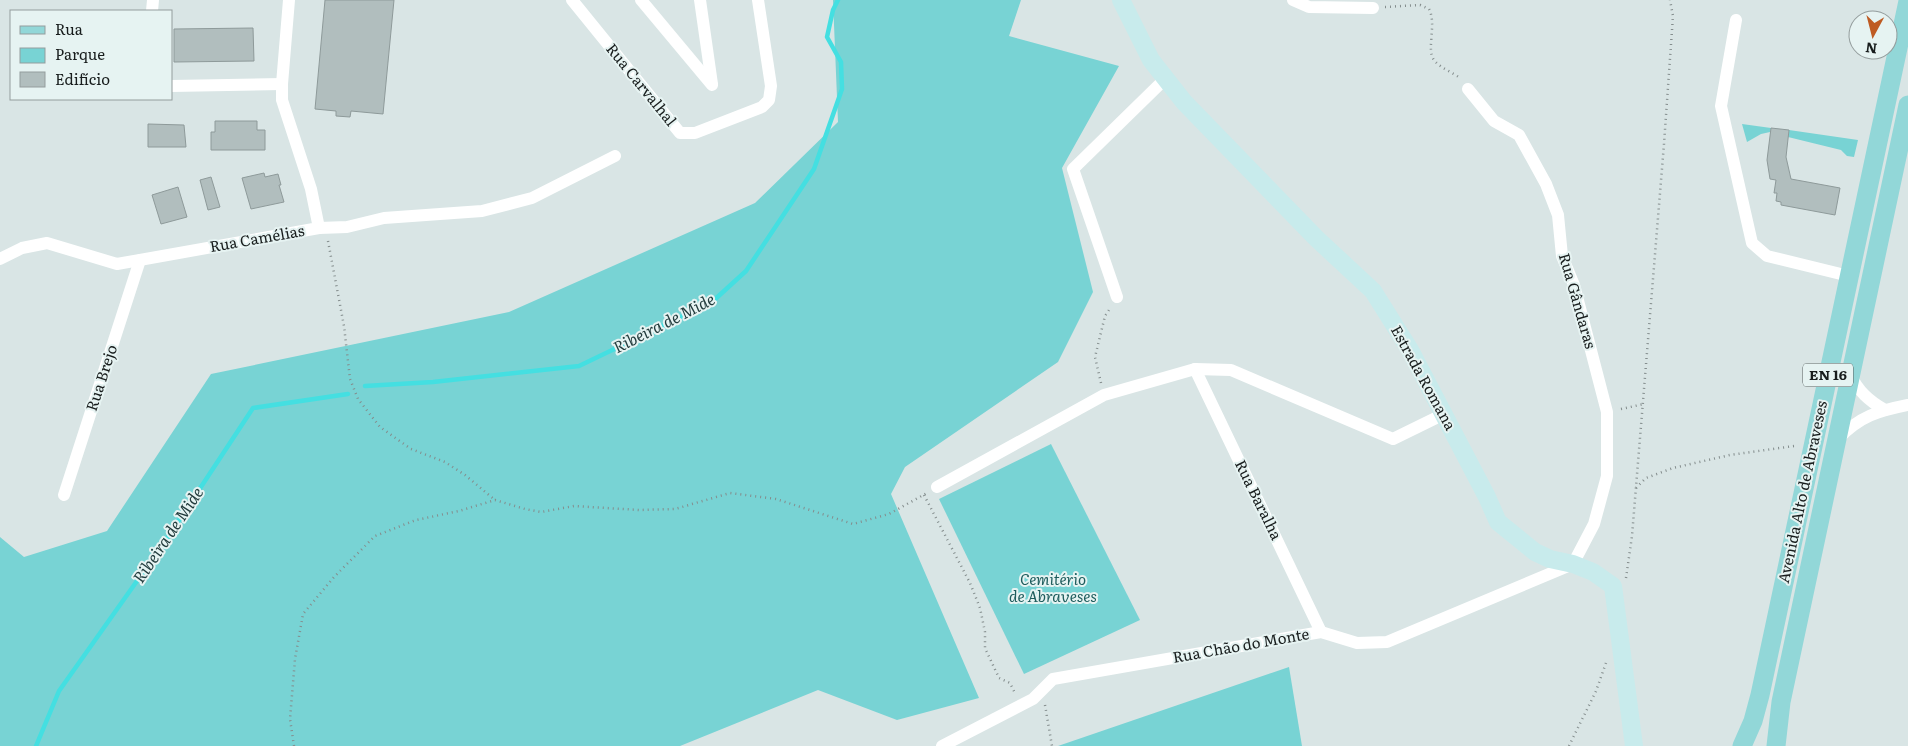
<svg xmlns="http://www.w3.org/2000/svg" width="1908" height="746" viewBox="0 0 1908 746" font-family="Literata,serif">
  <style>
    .green { fill: #78d3d4 }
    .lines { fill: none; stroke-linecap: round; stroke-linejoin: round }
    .stream { stroke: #44dfe1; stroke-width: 4.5 }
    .building { fill: #b1bebe; stroke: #8e9a9a }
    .path { stroke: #848d8d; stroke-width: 2.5; stroke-dasharray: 1 4; stroke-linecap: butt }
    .street { stroke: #fff; stroke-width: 12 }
    .secondary { stroke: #c8ebec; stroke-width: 18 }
    .primary { stroke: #92d7d8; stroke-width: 19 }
    .labels { text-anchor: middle; stroke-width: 4; stroke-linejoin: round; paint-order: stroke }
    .shield { fill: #e6f3f2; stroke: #565d5d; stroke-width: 1 }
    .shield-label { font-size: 14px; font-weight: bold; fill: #181d1d }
    .street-label { font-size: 15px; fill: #181d1d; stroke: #e6f3f2 }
    .park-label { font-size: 15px; font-style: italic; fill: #1d5c5c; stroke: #e6f3f2 }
    .water-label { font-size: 16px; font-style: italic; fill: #233c3d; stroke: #e6f3f2 }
  </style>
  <rect width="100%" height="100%" fill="#d9e5e5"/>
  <g class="green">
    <path d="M833 0H1021L1009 36 1119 66 1062 168 1093 292 1058 362 905 467 891 494 979 698 897 720 818 690 680 746H0V537L24 557 107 531 211 374 509 312 755 203 838 122Z"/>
    <path d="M1742 124 1771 128 1770 132 1761 134 1747 142Z"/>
    <path d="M1789 130 1858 140 1854 157 1847 156 1841 150 1788 137Z"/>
    <path d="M1051 444 1140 620 1024 674 939 499Z"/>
    <path d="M1289 667 1302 746H1058Z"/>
  </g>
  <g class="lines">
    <g class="stream">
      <path d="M365 386 433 382 579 366 712 302 746 271 814 169 842 89 841 62 827 37 833 10 838 0"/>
      <path d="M36 746 59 691 166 540 253 408 348 394"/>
    </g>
  </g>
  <g class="building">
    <path d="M325 0H394L383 114 351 111 350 117 336 116V111L315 109Z"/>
    <path d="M253 28 254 61 174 62V29Z"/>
    <path d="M215 121H257V130H265V150H211V132H215Z"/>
    <path d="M148 124 184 125 186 147H148Z"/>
    <path d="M1771 128 1789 130 1786 157 1791 179 1840 188 1835 215 1781 205V202L1776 201 1777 193H1774L1776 180 1770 179 1767 160Z"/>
    <path d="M264 173 265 177 278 174 281 185H279L284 202 251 209 242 178Z"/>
    <path d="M211 177 220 207 208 210 200 180Z"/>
    <path d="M178 187 187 217 161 224 152 195Z"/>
  </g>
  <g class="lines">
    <g class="path">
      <path d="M1385 7 1420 5 1429 9C1437 24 1426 49 1434 60 1440 68 1452 72 1460 78"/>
      <path d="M328 241 344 326 350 379 358 399 380 427 411 449 445 462 465 475 495 500"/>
      <path d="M1101 383 1095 357 1105 316 1111 307"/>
      <path d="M1621 409 1644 404"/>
      <path d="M1636 488 1646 478 1673 468 1730 455 1794 446"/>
      <path d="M924 495 970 583 980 608 985 632V648L999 678 1010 683 1015 693"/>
      <path d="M1626 578 1632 536 1664 144 1673 16 1670 0"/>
      <path d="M1045 705 1052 746"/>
      <path d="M294 746 290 719 295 659 303 614 334 577 375 536 416 520 459 511 495 500 525 509 541 512 574 506 639 510 675 509 730 493 776 499 853 524 889 514 927 493"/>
      <path d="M1569 746 1596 691 1606 663"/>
    </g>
    <g class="street">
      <path d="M572 0 680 133H695L762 107 769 100 771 86 758 0"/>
      <path d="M641 0 712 85"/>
      <path d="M700 0 712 84"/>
      <path d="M1293 0 1309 7 1373 8"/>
      <path d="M152 11 153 0"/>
      <path d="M1736 20 1721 106 1752 243 1767 256 1849 276"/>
      <path d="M171 86 282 84"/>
      <path d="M319 228 347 227 384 218 482 211 532 198 615 156"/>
      <path d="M0 259 22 248 47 243 117 264 319 228 311 189 282 100V84L289 0"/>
      <path d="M1117 297 1073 169 1165 79"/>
      <path d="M1195 369 1321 632"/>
      <path d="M1850 374C1858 391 1869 401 1885 410"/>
      <path d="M1838 439C1860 416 1878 411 1908 405"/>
      <path d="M937 487 1104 395 1195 369 1231 370 1393 439 1444 414"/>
      <path d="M64 495 140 260"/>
      <path d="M942 746 1033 699 1053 679 1321 632 1357 643 1387 642 1573 564 1594 524 1607 476V412L1574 285 1562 256 1558 215 1546 184 1519 135 1494 121 1468 89"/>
    </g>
    <path class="secondary" d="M1121 0 1151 60 1184 102 1316 238 1373 291 1410 350 1487 497 1498 522 1535 552 1550 559 1573 564 1593 572 1613 586 1634 746"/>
    <g class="primary">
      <path d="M1742 746 1753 721 1760 695 1908 1"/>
      <path d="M1776 746 1781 702 1908 105"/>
    </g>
  </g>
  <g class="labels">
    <rect class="shield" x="1803" y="363.5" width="50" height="23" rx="4"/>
    <g class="shield-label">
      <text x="1828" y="380">EN 16</text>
    </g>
    <g class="street-label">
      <text transform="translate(641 85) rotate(51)" y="5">Rua Carvalhal</text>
      <text transform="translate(257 239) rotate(-10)" y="5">Rua Camélias</text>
      <text transform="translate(1577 301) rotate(74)" y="5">Rua Gândaras</text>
      <text transform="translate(102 378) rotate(-72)" y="5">Rua Brejo</text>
      <text transform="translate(1423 378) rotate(61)" y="5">Estrada Romana</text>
      <text transform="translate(1803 492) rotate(-78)" y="5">Avenida Alto de Abraveses</text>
      <text transform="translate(1258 500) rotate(64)" y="5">Rua Baralha</text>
      <text transform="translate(1241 646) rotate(-10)" y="5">Rua Chão do Monte</text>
    </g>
    <g class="park-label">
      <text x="1053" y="585">Cemitério<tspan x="1053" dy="17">de Abraveses</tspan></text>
    </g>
    <g class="water-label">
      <text transform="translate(664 323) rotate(-27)" y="6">Ribeira de Mide</text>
      <text transform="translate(168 535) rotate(-56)" y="6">Ribeira de Mide</text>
    </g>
  </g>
  <rect x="10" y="10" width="162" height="90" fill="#e6f3f2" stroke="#949d9d"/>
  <rect x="20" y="26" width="25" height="8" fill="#92d7d8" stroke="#949d9d"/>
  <text x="55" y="35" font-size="15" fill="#181d1d">Rua</text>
  <rect x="20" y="48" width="25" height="15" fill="#78d3d4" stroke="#949d9d"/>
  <text x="55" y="60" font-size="15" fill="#181d1d">Parque</text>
  <rect x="20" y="72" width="25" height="15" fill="#b1bebe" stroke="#949d9d"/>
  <text x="55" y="85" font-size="15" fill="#181d1d">Edifício</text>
  <g transform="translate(1873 35) rotate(187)"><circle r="24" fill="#e6f3f2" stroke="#949d9d"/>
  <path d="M0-4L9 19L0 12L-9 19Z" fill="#be5b23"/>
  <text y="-8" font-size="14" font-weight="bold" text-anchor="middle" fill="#181d1d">N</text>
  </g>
</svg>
